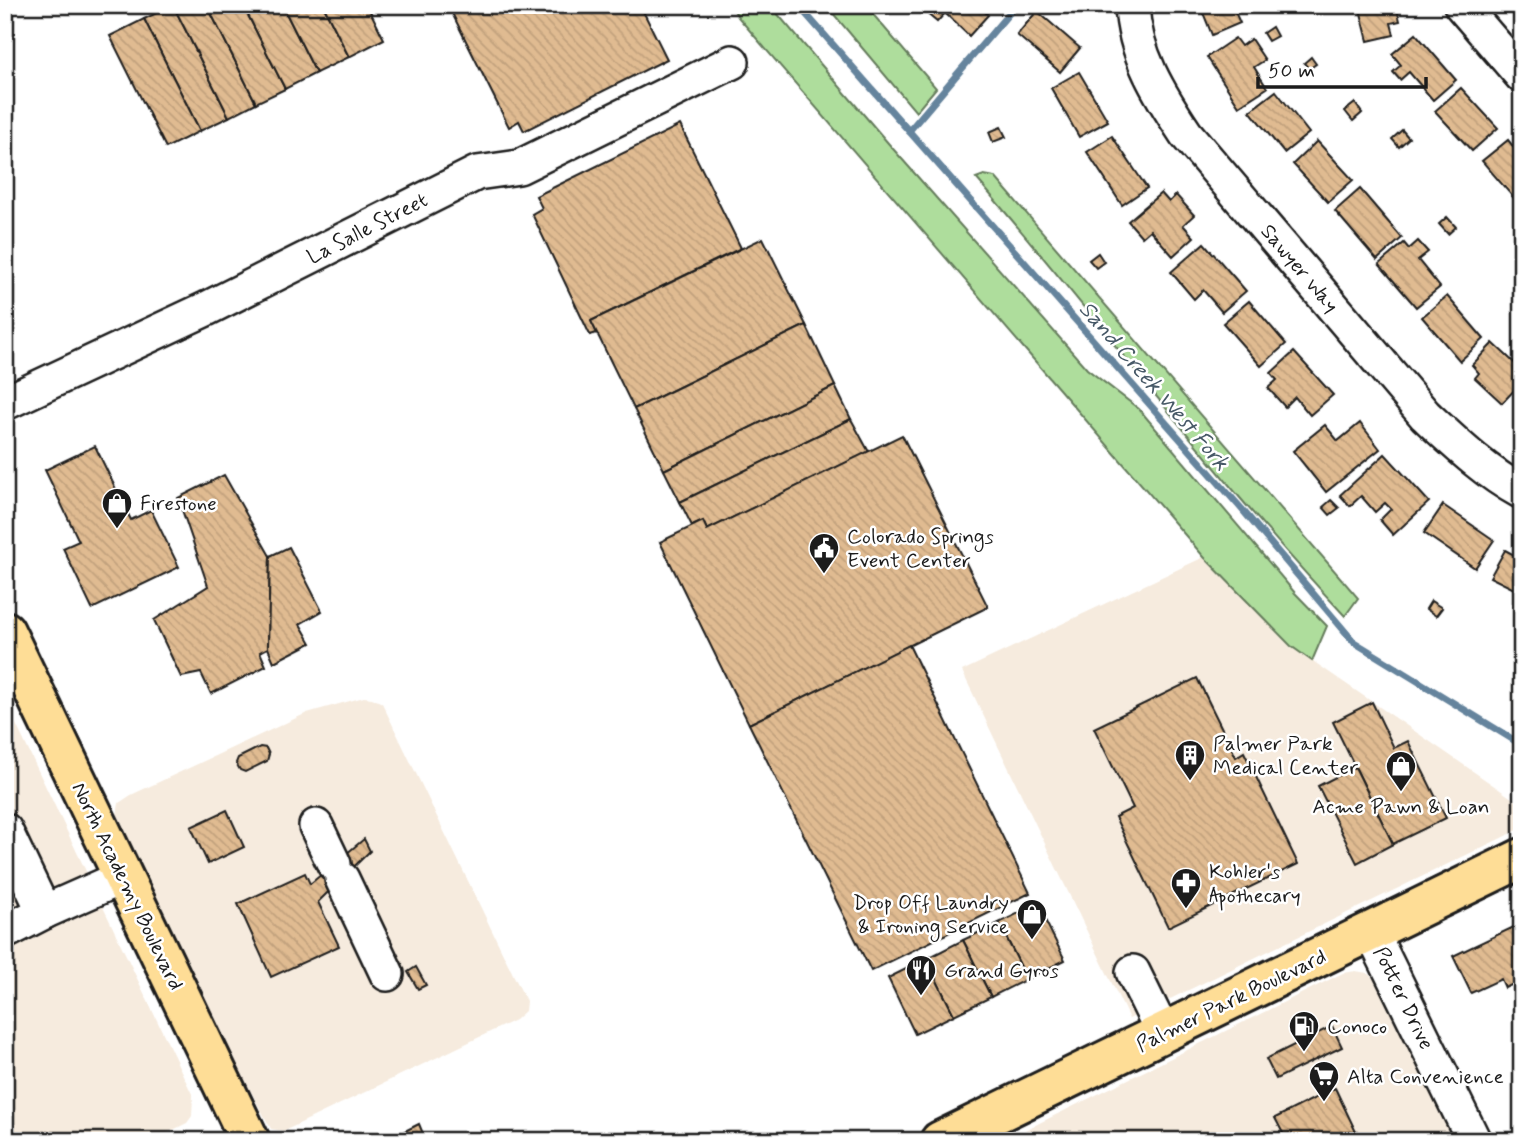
<svg xmlns="http://www.w3.org/2000/svg" width="1527" height="1146" viewBox="0 0 1527 1146" font-family="Mynerve,sans-serif">
  <style>
    .built { fill: #f6ebde }
    .grass { fill: #aedd9c; stroke: #657c5c; stroke-width: 2 }
    .lines { fill: none; stroke-linecap: round; stroke-linejoin: round }
    .stream { stroke: #65849d; stroke-width: 7 }
    .building { fill: url(#building-back-hatch); stroke: #1c1c1c; stroke-width: 2 }
    .minor-casing { stroke: #1c1c1c; stroke-width: 38 }
    .major-casing { stroke: #1c1c1c; stroke-width: 44 }
    .highway-casing { stroke: #1c1c1c; stroke-width: 44 }
    .minor { stroke: #fff; stroke-width: 33 }
    .major { stroke: #fedd96; stroke-width: 38 }
    .highway { stroke: #fedd96; stroke-width: 38 }
    .labels { text-anchor: middle; stroke-width: 5; stroke-linejoin: round; paint-order: stroke }
    .street-label { font-size: 21px; fill: #1c1c1c; stroke: #fff }
    .poi-label { font-size: 21px; fill: #1c1c1c; stroke: #fff; text-anchor: start }
    .water-label { font-size: 23px; font-style: italic; fill: #475967; stroke: #fff }
  </style>
  <defs>
    <pattern id="building-back-hatch" width="6" height="6" patternUnits="userSpaceOnUse" patternTransform="scale(1.75)"><rect width="6" height="6" fill="#e0bb91"/><path d="M-1 5l2 2M0 0l6 6M5-1l2 2" fill="none" stroke="#c0a07c"/></pattern>
  </defs>
  <rect width="100%" height="100%" fill="#fff"/>
  <filter id="ink" filterUnits="userSpaceOnUse"><feTurbulence type="fractalNoise" baseFrequency=".0143" numOctaves="2"/><feDisplacementMap in="SourceGraphic" scale="14" xChannelSelector="R" yChannelSelector="G"/><feConvolveMatrix kernelMatrix="1 2 1 2 8 2 1 2 1" color-interpolation-filters="sRGB"/></filter>
  <g filter="url(#ink)">
    <g class="built">
      <path d="M1204 557 1291 646 1522 805V828L1129 1019 962 671Z"/>
      <path d="M364 697 372 698 382 703 526 1001 525 1011 515 1020 284 1131 271 1129 234 1060 117 816 119 803 131 795 307 713Z"/>
      <path d="M5 701 193 1096 192 1116 187 1123 151 1141H5Z"/>
      <path d="M1356 971 1367 973 1377 981 1454 1141H1003L1343 973Z"/>
    </g>
    <g class="grass">
      <path d="M731 5H770L894 150 1087 369 1139 409 1295 593 1327 626 1312 661 1291 646 1204 557 738 17Z"/>
      <path d="M826 5H865L936 88 916 112Z"/>
      <path d="M984 175 995 177 1358 598 1345 616C1214 477 1101 322 976 178Z"/>
    </g>
    <g class="lines">
      <g class="stream">
        <path d="M798 5 1240 507 1354 642 1522 745"/>
        <path d="M909 131 1016 5"/>
      </g>
    </g>
    <g class="building">
      <path d="M173 5 229 117 200 131 144 19Z"/>
      <path d="M173 5H207L256 103 229 117Z"/>
      <path d="M207 5H243L285 89 256 103Z"/>
      <path d="M243 5H282L316 73 285 89Z"/>
      <path d="M282 5H323L349 57 316 73Z"/>
      <path d="M323 5H367L384 39 349 57Z"/>
      <path d="M448 5H640L667 59 524 131 519 121 509 127Z"/>
      <path d="M933 5H978L988 15 969 36 945 13 937 22 926 13Z"/>
      <path d="M1200 5H1232L1240 23 1212 35Z"/>
      <path d="M1359 5H1396L1400 21 1391 23 1394 35 1368 41Z"/>
      <path d="M1037 11 1080 48 1060 72 1017 35Z"/>
      <path d="M144 19 200 131 166 148 110 36Z"/>
      <path d="M1272 27 1277 36 1268 41 1263 33Z"/>
      <path d="M1416 34 1456 80 1433 100 1409 72 1400 80 1393 72 1401 65 1392 54Z"/>
      <path d="M1235 38 1241 46 1251 39 1265 60 1254 67 1267 88 1239 106 1207 57Z"/>
      <path d="M1311 57 1316 64 1309 69 1304 63Z"/>
      <path d="M1079 72 1108 121 1079 137 1051 88Z"/>
      <path d="M1461 88 1498 128 1472 151 1435 111Z"/>
      <path d="M1276 91 1309 133 1284 153 1250 111Z"/>
      <path d="M1355 103 1362 113 1353 121 1345 111Z"/>
      <path d="M680 125 741 248 591 321 597 333 590 335 532 214 542 208 536 196Z"/>
      <path d="M1001 127 1006 137 993 142 989 132Z"/>
      <path d="M1402 130 1409 138 1399 147 1392 139Z"/>
      <path d="M1112 136 1147 188 1122 205 1087 152Z"/>
      <path d="M1508 140 1522 157V200L1518 203 1482 161Z"/>
      <path d="M1317 141 1353 180 1328 202 1293 164Z"/>
      <path d="M1360 189 1402 238 1377 260 1335 211Z"/>
      <path d="M1161 193 1169 202 1176 195 1194 215 1183 225 1194 237 1173 256 1150 230 1142 237 1128 221Z"/>
      <path d="M1447 217 1456 227 1448 234 1439 224Z"/>
      <path d="M763 238 806 325 634 409 591 321Z"/>
      <path d="M1418 241 1428 252 1418 260 1440 287 1416 307 1379 264 1404 243 1409 249Z"/>
      <path d="M1204 243 1246 291 1222 312 1203 290 1194 299 1171 272Z"/>
      <path d="M1098 253 1104 262 1096 268 1089 260Z"/>
      <path d="M1447 296 1484 339 1460 361 1422 317Z"/>
      <path d="M1249 301 1286 344 1261 366 1223 323Z"/>
      <path d="M806 325 835 386 664 470 634 409Z"/>
      <path d="M1493 343 1522 370V382L1502 403 1475 378 1479 373 1472 365Z"/>
      <path d="M1294 352 1333 395 1310 415 1295 397 1285 407 1268 388 1277 380 1271 373Z"/>
      <path d="M835 386 851 419 680 502 664 470Z"/>
      <path d="M851 419 869 452 707 530 703 521 692 526 680 502Z"/>
      <path d="M1360 423 1380 449 1326 492 1293 451 1325 425 1338 441Z"/>
      <path d="M902 435 988 607 749 724 660 542 703 521 707 530Z"/>
      <path d="M95 446 131 520 151 510 179 567 92 609 63 548 79 541 45 470Z"/>
      <path d="M1385 454 1429 502 1393 535 1380 520 1391 509 1385 503 1375 512 1361 496 1350 506 1340 495Z"/>
      <path d="M224 475 270 556 268 648 260 652 266 666 211 694 201 673 181 677 154 620 208 586 178 498Z"/>
      <path d="M1331 500 1339 508 1330 515 1323 507Z"/>
      <path d="M1443 505 1494 540 1475 568 1424 533Z"/>
      <path d="M289 547 322 611 300 624 311 643 274 662 268 648 270 556Z"/>
      <path d="M1505 550 1522 559V593L1490 577Z"/>
      <path d="M1431 601 1442 608 1436 616 1426 609Z"/>
      <path d="M909 645 1030 893 871 971 749 724Z"/>
      <path d="M1197 678 1236 757 1244 752 1298 864 1168 927 1115 817 1133 808 1094 728Z"/>
      <path d="M1372 702 1394 748 1408 741 1446 818 1393 844 1333 722Z"/>
      <path d="M260 747 266 748 269 754 267 761 245 772 240 770 236 763 238 758Z"/>
      <path d="M1355 767 1393 844 1357 863 1318 786Z"/>
      <path d="M227 810 244 847 208 864 191 827Z"/>
      <path d="M364 839 370 851 318 902 339 946 271 977 238 904 305 873 310 884Z"/>
      <path d="M1037 904 1065 960 1027 979 999 923Z"/>
      <path d="M999 923 1027 979 991 997 963 940Z"/>
      <path d="M1522 923V980L1505 988 1501 979 1471 993 1453 956Z"/>
      <path d="M963 940 991 997 954 1015 926 959Z"/>
      <path d="M926 959 954 1015 915 1034 888 978Z"/>
      <path d="M416 967 426 985 418 989 408 972Z"/>
      <path d="M1332 1026 1342 1047 1276 1079 1266 1059Z"/>
      <path d="M1335 1088 1357 1134 1343 1141H1287L1275 1118Z"/>
      <path d="M419 1124 426 1141H385Z"/>
    </g>
    <g class="lines">
      <g class="minor-casing">
        <g id="minor">
          <path d="M1132 5C1134 54 1160 95 1186 134L1425 415C1455 443 1485 472 1522 492"/>
          <path d="M1461 5 1522 76"/>
          <path d="M5 403 208 308 477 173 519 167 732 62"/>
          <path d="M316 826 334 864"/>
          <path d="M5 830 44 912 5 932"/>
          <path d="M342 879 387 974"/>
          <path d="M44 912 123 877"/>
          <path d="M1371 931 1474 1141"/>
          <path d="M1133 972 1163 1033"/>
        </g>
      </g>
      <g class="major-casing">
        <path id="major" d="M940 1141 1522 858"/>
      </g>
      <g class="highway-casing">
        <path id="highway" d="M5 631 250 1141"/>
      </g>
      <use href="#minor" class="minor"/>
      <use href="#major" class="major"/>
      <use href="#highway" class="highway"/>
    </g>
  </g>
  <defs>
    <g id="shop-pin" transform="scale(1.575)"><path d="M0 17L-7.5 6A9.5 9.5 0 1 1 7.5 6Z" fill="#1c1c1c" stroke="#fff"/><path d="M-5-2.5h2.3a2.7 3.5 0 0 1 5.4 0H5L5.5 6h-11ZM-1.5-2.5h3a1.5 2.3 0 0 0-3 0Z" fill="#fff"/></g>
    <g id="civic-pin" transform="scale(1.575)"><path d="M0 17L-7.5 6A9.5 9.5 0 1 1 7.5 6Z" fill="#1c1c1c" stroke="#fff"/><path d="M-.6-6.5H3V-4.5H.6V-3L4-1V1h2V6H-6V1h2V-1L-.6-3ZM-1.2 2.5V6h2.4V2.5Z" fill="#fff"/></g>
    <g id="building-pin" transform="scale(1.575)"><path d="M0 17L-7.5 6A9.5 9.5 0 1 1 7.5 6Z" fill="#1c1c1c" stroke="#fff"/><path d="M-4-6H4V6H1V3H-1V6H-4ZM-2.5-4.3h1.7v1.8h-1.7ZM.8-4.3h1.7v1.8H.8ZM-2.5-1h1.7V.8h-1.7ZM.8-1h1.7V.8H.8Z" fill="#fff"/></g>
    <g id="pharmacy-pin" transform="scale(1.575)"><path d="M0 17L-7.5 6A9.5 9.5 0 1 1 7.5 6Z" fill="#1c1c1c" stroke="#fff"/><path d="M-2-6h4v4h4v4h-4v4h-4v-4h-4v-4h4Z" fill="#fff"/></g>
    <g id="restaurant-pin" transform="scale(1.575)"><path d="M0 17L-7.5 6A9.5 9.5 0 1 1 7.5 6Z" fill="#1c1c1c" stroke="#fff"/><path d="M-5-6h1v4h1v-4h1v4h1v-4h1v5L-1.5 .5V6h-2V.5L-5-1ZM5-6V6H3V1.5H1.5Q1.5-4 5-6Z" fill="#fff"/></g>
    <g id="fuel-pin" transform="scale(1.575)"><path d="M0 17L-7.5 6A9.5 9.5 0 1 1 7.5 6Z" fill="#1c1c1c" stroke="#fff"/><path d="M-5.5-6h7V0h2V4h1.3V-2.5L3-4.5l.8-.8L6-3V5H2.5V1h-1V6h-7ZM-4.2-4.7v3.2H.2V-4.7Z" fill="#fff"/></g>
    <g id="supermarket-pin" transform="scale(1.575)"><path d="M0 17L-7.5 6A9.5 9.5 0 1 1 7.5 6Z" fill="#1c1c1c" stroke="#fff"/><path d="M-6-5.5h2.5l.6 2H6L4.5 2H-2.5L-4.4-4H-6ZM-1.5 3.2a1.3 1.3 0 1 0 .1 0ZM3 3.2a1.3 1.3 0 1 0 .1 0Z" fill="#fff"/></g>
  </defs>
  <g fill-rule="evenodd">
    <use href="#shop-pin" x="117" y="503"/>
    <use href="#civic-pin" x="824" y="548"/>
    <use href="#building-pin" x="1190" y="755"/>
    <use href="#shop-pin" x="1401" y="766"/>
    <use href="#pharmacy-pin" x="1186" y="883"/>
    <use href="#shop-pin" x="1032" y="914"/>
    <use href="#restaurant-pin" x="921" y="970"/>
    <use href="#fuel-pin" x="1304" y="1026"/>
    <use href="#supermarket-pin" x="1324" y="1076"/>
  </g>
  <g class="labels">
    <g class="street-label">
      <text transform="translate(367 228) rotate(-27)" y="7">La Salle Street</text>
      <text transform="translate(1300 268) rotate(50)" y="7">Sawyer Way</text>
      <text transform="translate(128 886) rotate(64)" y="7">North Academy Boulevard</text>
      <text transform="translate(1404 998) rotate(64)" y="7">Potter Drive</text>
      <text transform="translate(1231 1000) rotate(-26)" y="7">Palmer Park Boulevard</text>
    </g>
    <g class="poi-label">
      <text x="140" y="510">Firestone</text>
      <text x="847" y="543">Colorado Springs<tspan x="847" dy="24">Event Center</tspan></text>
      <text x="1213" y="750">Palmer Park<tspan x="1213" dy="24">Medical Center</tspan></text>
      <text x="1401" y="813" text-anchor="middle">Acme Pawn &amp; Loan</text>
      <text x="1209" y="878">Kohler's<tspan x="1209" dy="24">Apothecary</tspan></text>
      <text x="1009" y="909" text-anchor="end">Drop Off Laundry<tspan x="1009" dy="24">&amp; Ironing Service</tspan></text>
      <text x="944" y="977">Grand Gyros</text>
      <text x="1327" y="1033">Conoco</text>
      <text x="1347" y="1083">Alta Convenience</text>
    </g>
    <g class="water-label">
      <text transform="translate(1155 385) rotate(49)" y="8">Sand Creek West Fork</text>
    </g>
  </g>
  <rect width="1527" height="1146" fill="none" stroke="#fff" stroke-width="28"/>
  <rect x="14" y="14" width="1499" height="1118" fill="none" stroke="#1c1c1c" stroke-width="2.5" filter="url(#ink)"/>
  <path d="M1258 77v10h168v-10" fill="none" stroke="#1c1c1c" stroke-width="3.5"/>
  <text x="1268" y="77" font-size="21" fill="#1c1c1c" stroke="#ffffff" stroke-width="5" paint-order="stroke">50 m</text>
</svg>
